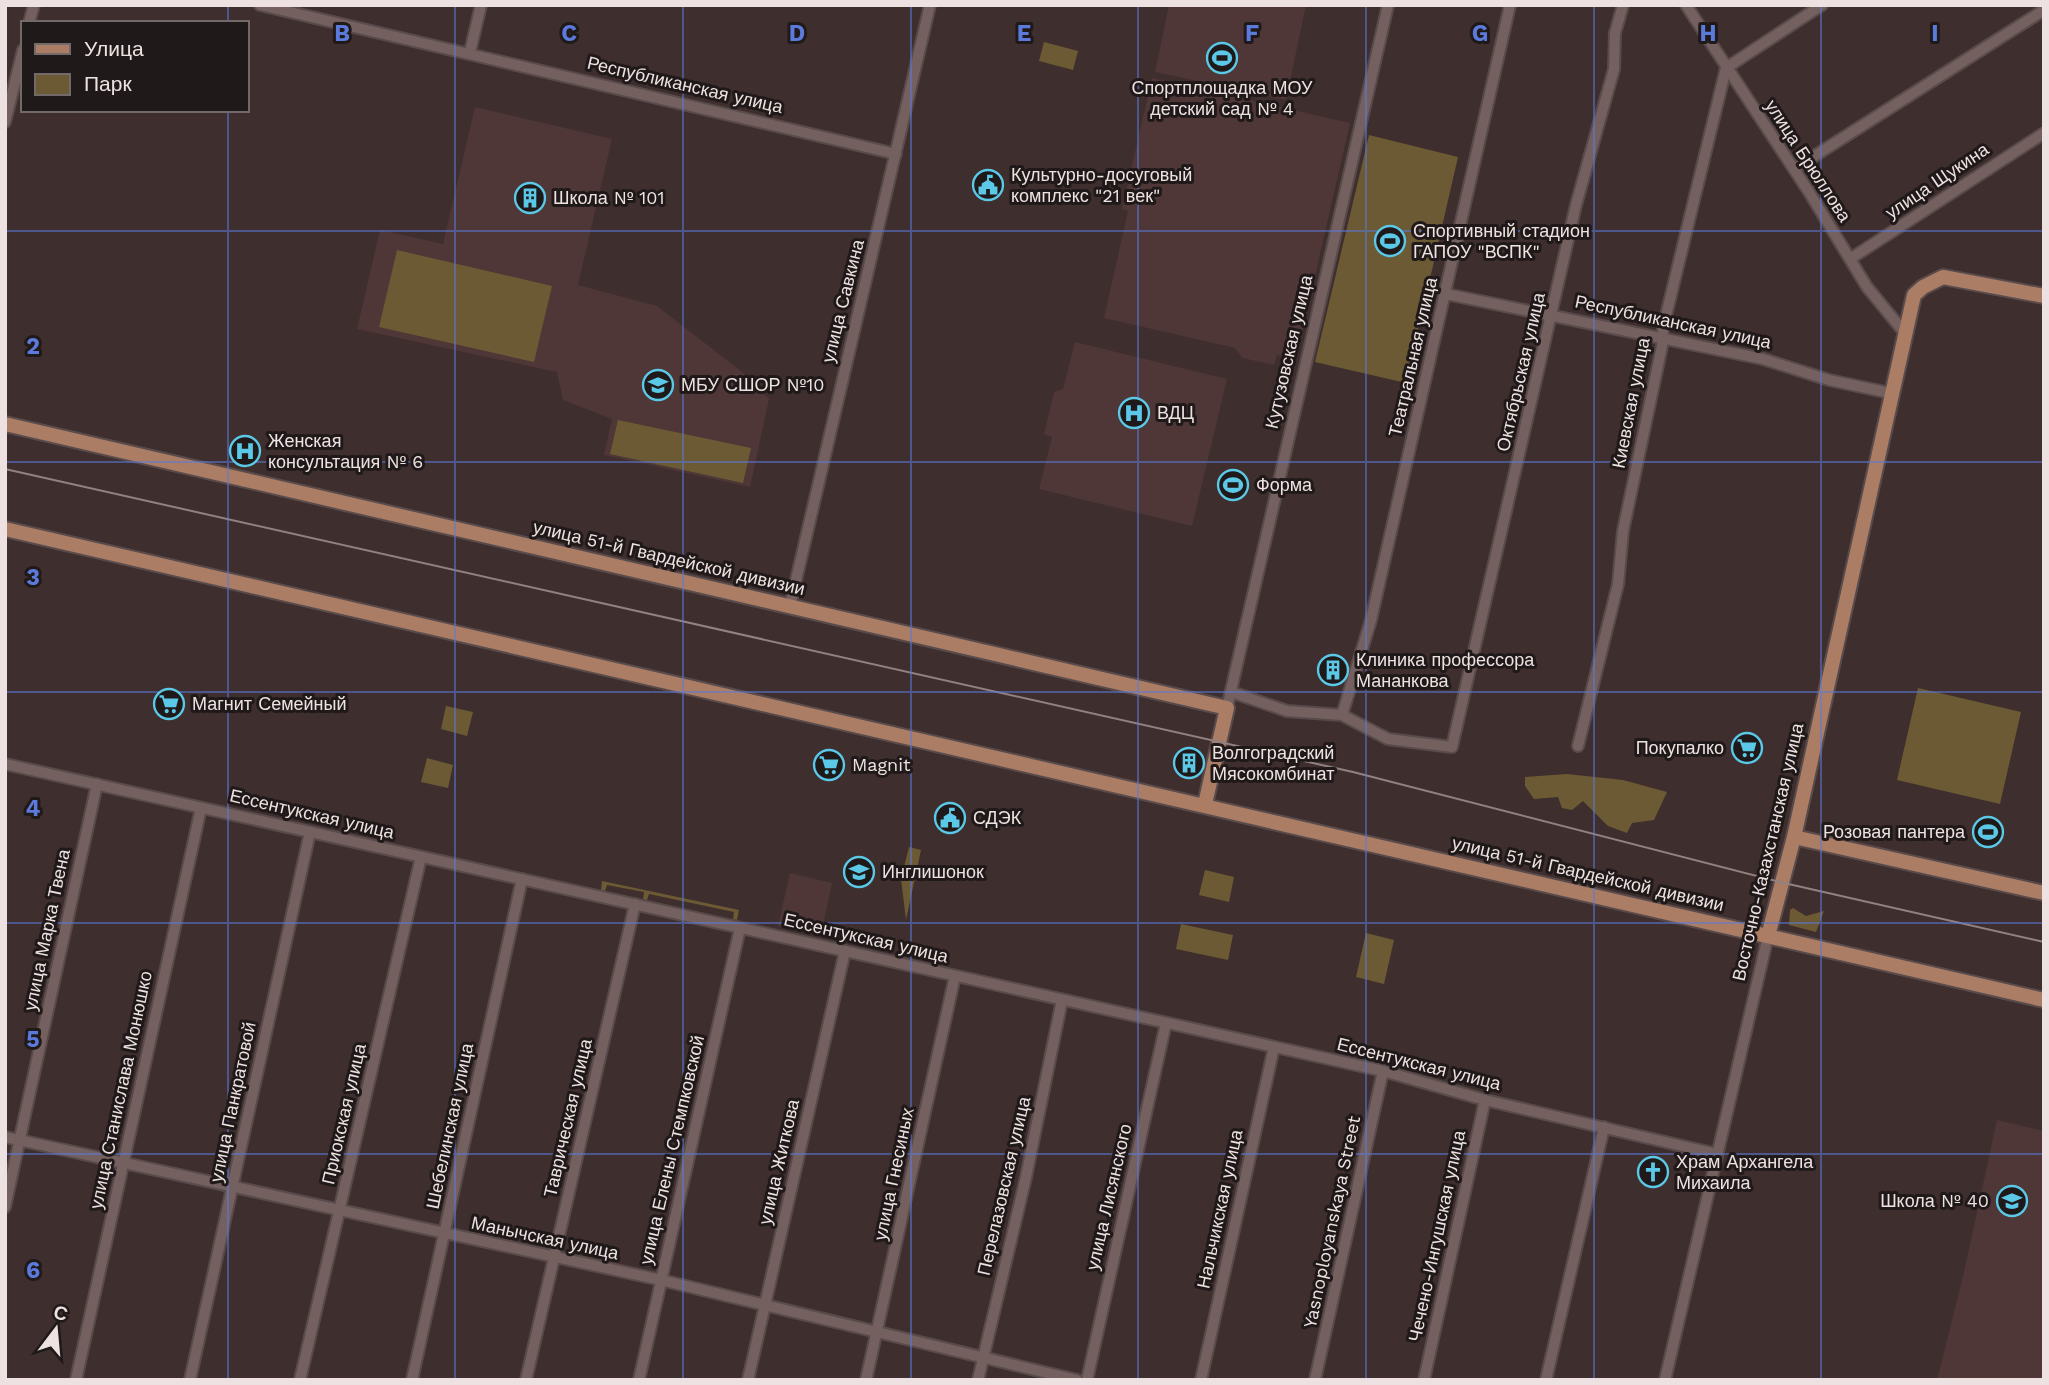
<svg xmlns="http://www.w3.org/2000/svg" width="2049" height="1385" viewBox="0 0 2049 1385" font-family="'Work Sans',sans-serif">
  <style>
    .built { fill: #4e3736 }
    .green { fill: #6c5a34 }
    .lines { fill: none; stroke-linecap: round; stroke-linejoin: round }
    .minor-casing { stroke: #594b4b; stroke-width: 14 }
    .major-casing { stroke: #594b4b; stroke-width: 18 }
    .minor { stroke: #73605f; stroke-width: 10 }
    .major { stroke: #ab7d64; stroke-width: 14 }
    .tram { stroke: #908281; stroke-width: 2 }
    .grid { fill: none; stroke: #5b7adb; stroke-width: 2; stroke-opacity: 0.55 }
    .labels { text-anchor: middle; stroke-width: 6; stroke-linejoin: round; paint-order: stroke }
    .street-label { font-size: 18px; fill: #ede2e1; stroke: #201919 }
    .poi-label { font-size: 18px; fill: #ede2e1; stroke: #201919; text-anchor: start }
    .grid-label { font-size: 23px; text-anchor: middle; font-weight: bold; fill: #5b7adb; stroke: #201919; stroke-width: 6; stroke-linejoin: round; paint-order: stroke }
  </style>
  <rect width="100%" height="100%" fill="#3f2e2e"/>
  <g class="built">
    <path d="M1169 5H1306L1286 100 1155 72Z"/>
    <path d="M1152 78 1350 123 1296 359 1277 355 1274 365 1242 358 1235 348 1104 318 1128 211 1122 209Z"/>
    <path d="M475 107 612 139 578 285 657 306 741 371 769 399 750 487 604 455 612 419 563 400 557 372 357 329 380 230 443 244Z"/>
    <path d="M1075 342 1227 379 1192 526 1039 489 1052 437 1044 434 1054 392 1063 389Z"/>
    <path d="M790 873 832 883 823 925 816 935 778 926Z"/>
    <path d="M1997 1120 2044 1131V1380H1937L1964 1272Z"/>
  </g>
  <g class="green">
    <path d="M1044 42 1078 51 1073 70 1039 61Z"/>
    <path d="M1369 135 1458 157 1406 383 1315 362Z"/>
    <path d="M397 250 552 286 534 362 379 327Z"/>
    <path d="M618 420 751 448 743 483 610 454Z"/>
    <path d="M1918 688 2021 712 2000 804 1897 780Z"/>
    <path d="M446 706 473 712 467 736 441 729Z"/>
    <path d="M427 758 453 765 448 788 421 782Z"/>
    <path d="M1567 774 1623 780 1667 792 1654 820 1632 823 1627 833 1608 826 1583 801 1572 810 1562 808 1558 797 1534 799 1525 786V777Z"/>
    <path d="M909 847 921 850 906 920 901 879Z"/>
    <path d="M1205 870 1234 877 1229 902 1199 895Z"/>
    <path d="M602 881 739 910 737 920 733 919 734 912 649 894 647 900 643 899 644 892 607 885 605 891 601 890Z"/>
    <path d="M1793 908 1806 916 1824 911 1816 932 1789 925 1790 910Z"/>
    <path d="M1181 924 1233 935 1228 960 1176 949Z"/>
    <path d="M1366 933 1394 940 1384 984 1356 977Z"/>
  </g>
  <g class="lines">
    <g class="minor-casing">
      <g id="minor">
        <path d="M260 5 896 154"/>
        <path d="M1686 5 1809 192 1867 287 1904 332"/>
        <path d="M29 23 34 5"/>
        <path d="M470 52 481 5"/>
        <path d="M5 122 23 50"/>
        <path d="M1794 169 2044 10"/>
        <path d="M1850 259 2044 133"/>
        <path d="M1446 294 1763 359 1829 380 1890 393"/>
        <path d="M790 606 930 5"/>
        <path d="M1231 692 1287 711 1342 715 1388 739 1452 747 1576 205 1614 69 1615 33 1623 5"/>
        <path d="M1227 708 1388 5"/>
        <path d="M1342 715 1371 620 1510 5"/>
        <path d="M1578 746 1618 584 1623 531 1662 346 1663 328 1726 68 1822 5"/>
        <path d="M5 764 1383 1071 1485 1100 1717 1154"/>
        <path d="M5 1137 661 1280 1077 1380"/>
        <path d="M5 1207 97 784"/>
        <path d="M76 1380 201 808"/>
        <path d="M190 1380 310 832"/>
        <path d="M300 1380 421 857"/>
        <path d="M412 1380 522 879"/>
        <path d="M526 1380 635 904"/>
        <path d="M639 1380 740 928"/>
        <path d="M748 1380 845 951"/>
        <path d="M866 1380 955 976"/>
        <path d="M978 1380 1026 1177 1062 1000"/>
        <path d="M1087 1380 1166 1023"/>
        <path d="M1201 1380 1274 1047"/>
        <path d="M1315 1380 1383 1071"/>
        <path d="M1424 1380 1485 1100"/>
        <path d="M1546 1380 1604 1127"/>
        <path d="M1665 1380 1768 936"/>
      </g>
    </g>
    <g class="major-casing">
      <g id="major">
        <path d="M5 424 1227 708 1205 804"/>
        <path d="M5 529 2044 1000"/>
        <path d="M1794 837 2044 893"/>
        <path d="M1768 936 1794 837 1914 295 1923 287 1943 277 2044 296"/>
      </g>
    </g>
    <use href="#minor" class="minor"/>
    <use href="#major" class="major"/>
    <path class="tram" d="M5 469 1353 772 1784 883 2044 942"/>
  </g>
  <path class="grid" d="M228 5V23M455 5V1380M683 5V1380M911 5V1380M1138 5V1380M1366 5V1380M1594 5V1380M1821 5V1380M228 110V1380M5 231H2044M5 462H2044M5 692H2044M5 923H2044M5 1154H2044"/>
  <defs>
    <g id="stadium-ring" transform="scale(1.575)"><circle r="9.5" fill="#201919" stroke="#5ac8e6" stroke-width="1.5"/><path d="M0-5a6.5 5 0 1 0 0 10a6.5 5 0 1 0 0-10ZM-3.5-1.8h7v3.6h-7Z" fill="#5ac8e6"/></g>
    <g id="civic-ring" transform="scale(1.575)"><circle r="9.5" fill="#201919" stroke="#5ac8e6" stroke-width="1.5"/><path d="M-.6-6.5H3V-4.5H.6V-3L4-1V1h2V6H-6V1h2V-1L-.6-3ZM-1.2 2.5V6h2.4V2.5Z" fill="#5ac8e6"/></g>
    <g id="building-ring" transform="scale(1.575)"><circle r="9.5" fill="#201919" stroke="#5ac8e6" stroke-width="1.5"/><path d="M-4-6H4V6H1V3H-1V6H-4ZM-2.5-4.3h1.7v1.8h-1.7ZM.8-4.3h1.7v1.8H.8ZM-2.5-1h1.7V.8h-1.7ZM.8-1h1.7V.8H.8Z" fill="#5ac8e6"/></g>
    <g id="school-ring" transform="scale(1.575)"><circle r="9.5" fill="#201919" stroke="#5ac8e6" stroke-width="1.5"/><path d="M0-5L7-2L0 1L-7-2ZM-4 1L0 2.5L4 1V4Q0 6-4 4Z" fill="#5ac8e6"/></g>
    <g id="hospital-ring" transform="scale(1.575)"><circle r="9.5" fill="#201919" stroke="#5ac8e6" stroke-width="1.5"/><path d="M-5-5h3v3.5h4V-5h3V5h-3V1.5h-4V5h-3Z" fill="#5ac8e6"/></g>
    <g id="supermarket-ring" transform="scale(1.575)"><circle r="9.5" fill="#201919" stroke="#5ac8e6" stroke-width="1.5"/><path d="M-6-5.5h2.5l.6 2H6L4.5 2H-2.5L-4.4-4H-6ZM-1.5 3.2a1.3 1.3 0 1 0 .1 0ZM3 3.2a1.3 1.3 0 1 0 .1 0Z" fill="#5ac8e6"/></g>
    <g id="church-ring" transform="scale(1.575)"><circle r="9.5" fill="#201919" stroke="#5ac8e6" stroke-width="1.5"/><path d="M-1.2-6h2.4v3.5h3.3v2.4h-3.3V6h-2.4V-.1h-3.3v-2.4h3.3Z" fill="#5ac8e6"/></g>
  </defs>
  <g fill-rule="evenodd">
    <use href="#stadium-ring" x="1222" y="58"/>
    <use href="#civic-ring" x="988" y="185"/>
    <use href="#building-ring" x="530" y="198"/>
    <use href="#stadium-ring" x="1390" y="241"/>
    <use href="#school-ring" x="658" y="385"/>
    <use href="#hospital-ring" x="1134" y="413"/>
    <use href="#hospital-ring" x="245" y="451"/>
    <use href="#stadium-ring" x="1233" y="485"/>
    <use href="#building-ring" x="1333" y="670"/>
    <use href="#supermarket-ring" x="169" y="704"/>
    <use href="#supermarket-ring" x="1747" y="748"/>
    <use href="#building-ring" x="1189" y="763"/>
    <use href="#supermarket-ring" x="829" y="765"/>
    <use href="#civic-ring" x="950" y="818"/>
    <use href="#stadium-ring" x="1988" y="832"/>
    <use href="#school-ring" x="859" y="872"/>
    <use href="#church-ring" x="1653" y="1172"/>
    <use href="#school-ring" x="2012" y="1201"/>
  </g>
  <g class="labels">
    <g class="street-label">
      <text transform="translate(685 85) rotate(13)" y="6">Республиканская улица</text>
      <text transform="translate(1808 161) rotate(57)" y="6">улица Брюллова</text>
      <text transform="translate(1937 181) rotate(-34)" y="6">улица Щукина</text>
      <text transform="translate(843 301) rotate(-76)" y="6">улица Савкина</text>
      <text transform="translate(1673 322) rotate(12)" y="6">Республиканская улица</text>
      <text transform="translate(1289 352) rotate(-77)" y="6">Кутузовская улица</text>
      <text transform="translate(1413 357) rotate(-77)" y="6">Театральная улица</text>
      <text transform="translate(1521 372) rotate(-77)" y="6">Октябрьская улица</text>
      <text transform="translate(1631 403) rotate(-79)" y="6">Киевская улица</text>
      <text transform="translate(669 558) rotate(13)" y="6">улица 51-й Гвардейской дивизии</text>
      <text transform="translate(312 814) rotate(13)" y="6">Ессентукская улица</text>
      <text transform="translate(1768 852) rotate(-77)" y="6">Восточно-Казахстанская улица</text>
      <text transform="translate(1588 874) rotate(13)" y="6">улица 51-й Гвардейской дивизии</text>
      <text transform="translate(47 930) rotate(-78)" y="6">улица Марка Твена</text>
      <text transform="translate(866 938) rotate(13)" y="6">Ессентукская улица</text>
      <text transform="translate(1419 1064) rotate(14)" y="6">Ессентукская улица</text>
      <text transform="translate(121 1090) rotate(-78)" y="6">улица Станислава Монюшко</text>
      <text transform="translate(233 1102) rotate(-78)" y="6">улица Панкратовой</text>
      <text transform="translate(344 1114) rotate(-77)" y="6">Приокская улица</text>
      <text transform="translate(568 1118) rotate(-77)" y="6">Таврическая улица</text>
      <text transform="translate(450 1126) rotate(-78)" y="6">Шебелинская улица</text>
      <text transform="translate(672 1150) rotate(-77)" y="6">улица Елены Стемпковской</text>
      <text transform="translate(779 1162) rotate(-77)" y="6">улица Житкова</text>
      <text transform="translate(894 1174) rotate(-78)" y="6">улица Гнесиных</text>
      <text transform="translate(1004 1186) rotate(-77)" y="6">Перелазовская улица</text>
      <text transform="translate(1109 1197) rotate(-77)" y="6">улица Лисянского</text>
      <text transform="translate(1220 1209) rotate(-78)" y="6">Нальчикская улица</text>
      <text transform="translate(1332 1222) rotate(-78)" y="6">Yasnoployanskaya Street</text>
      <text transform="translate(1437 1236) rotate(-78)" y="6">Чечено-Ингушская улица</text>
      <text transform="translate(545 1238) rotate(12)" y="6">Манычская улица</text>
    </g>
    <g class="poi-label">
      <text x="1222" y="94" text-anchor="middle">Спортплощадка МОУ<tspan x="1222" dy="21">детский сад № 4</tspan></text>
      <text x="1011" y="181">Культурно-досуговый<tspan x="1011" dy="21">комплекс "21 век"</tspan></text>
      <text x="553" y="204">Школа № 101</text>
      <text x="1413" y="237">Спортивный стадион<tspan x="1413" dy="21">ГАПОУ "ВСПК"</tspan></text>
      <text x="681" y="391">МБУ СШОР №10</text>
      <text x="1157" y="419">ВДЦ</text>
      <text x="268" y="447">Женская<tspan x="268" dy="21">консультация № 6</tspan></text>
      <text x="1256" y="491">Форма</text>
      <text x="1356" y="666">Клиника профессора<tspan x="1356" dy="21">Мананкова</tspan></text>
      <text x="192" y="710">Магнит Семейный</text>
      <text x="1724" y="754" text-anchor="end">Покупалко</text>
      <text x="1212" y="759">Волгоградский<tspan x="1212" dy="21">Мясокомбинат</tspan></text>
      <text x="852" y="771">Magnit</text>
      <text x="973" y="824">СДЭК</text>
      <text x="1965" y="838" text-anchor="end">Розовая пантера</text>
      <text x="882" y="878">Инглишонок</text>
      <text x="1676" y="1168">Храм Архангела<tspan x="1676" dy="21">Михаила</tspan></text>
      <text x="1989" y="1207" text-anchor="end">Школа № 40</text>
    </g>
  </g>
  <g class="grid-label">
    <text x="342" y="41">B</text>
    <text x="569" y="41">C</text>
    <text x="797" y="41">D</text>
    <text x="1024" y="41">E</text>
    <text x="1252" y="41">F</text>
    <text x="1480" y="41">G</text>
    <text x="1708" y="41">H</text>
    <text x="1935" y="41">I</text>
    <text x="33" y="354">2</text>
    <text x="33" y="585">3</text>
    <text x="33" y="816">4</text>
    <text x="33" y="1047">5</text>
    <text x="33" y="1278">6</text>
  </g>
  <rect width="2049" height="1385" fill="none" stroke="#ede2e1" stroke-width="14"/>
  <rect x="21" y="21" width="228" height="91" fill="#201919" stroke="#726969" stroke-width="2"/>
  <rect x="35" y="44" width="35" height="10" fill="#ab7d64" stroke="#726969" stroke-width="2"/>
  <text x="84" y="56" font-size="21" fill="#ede2e1">Улица</text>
  <rect x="35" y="74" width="35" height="21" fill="#6c5a34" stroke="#726969" stroke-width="2"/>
  <text x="84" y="91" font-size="21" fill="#ede2e1">Парк</text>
  <g transform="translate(56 1329) rotate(16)" stroke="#201919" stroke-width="5" paint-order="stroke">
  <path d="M0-5L12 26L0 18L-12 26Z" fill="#ede2e1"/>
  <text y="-10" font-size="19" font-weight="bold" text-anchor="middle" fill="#ede2e1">С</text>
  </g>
</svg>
